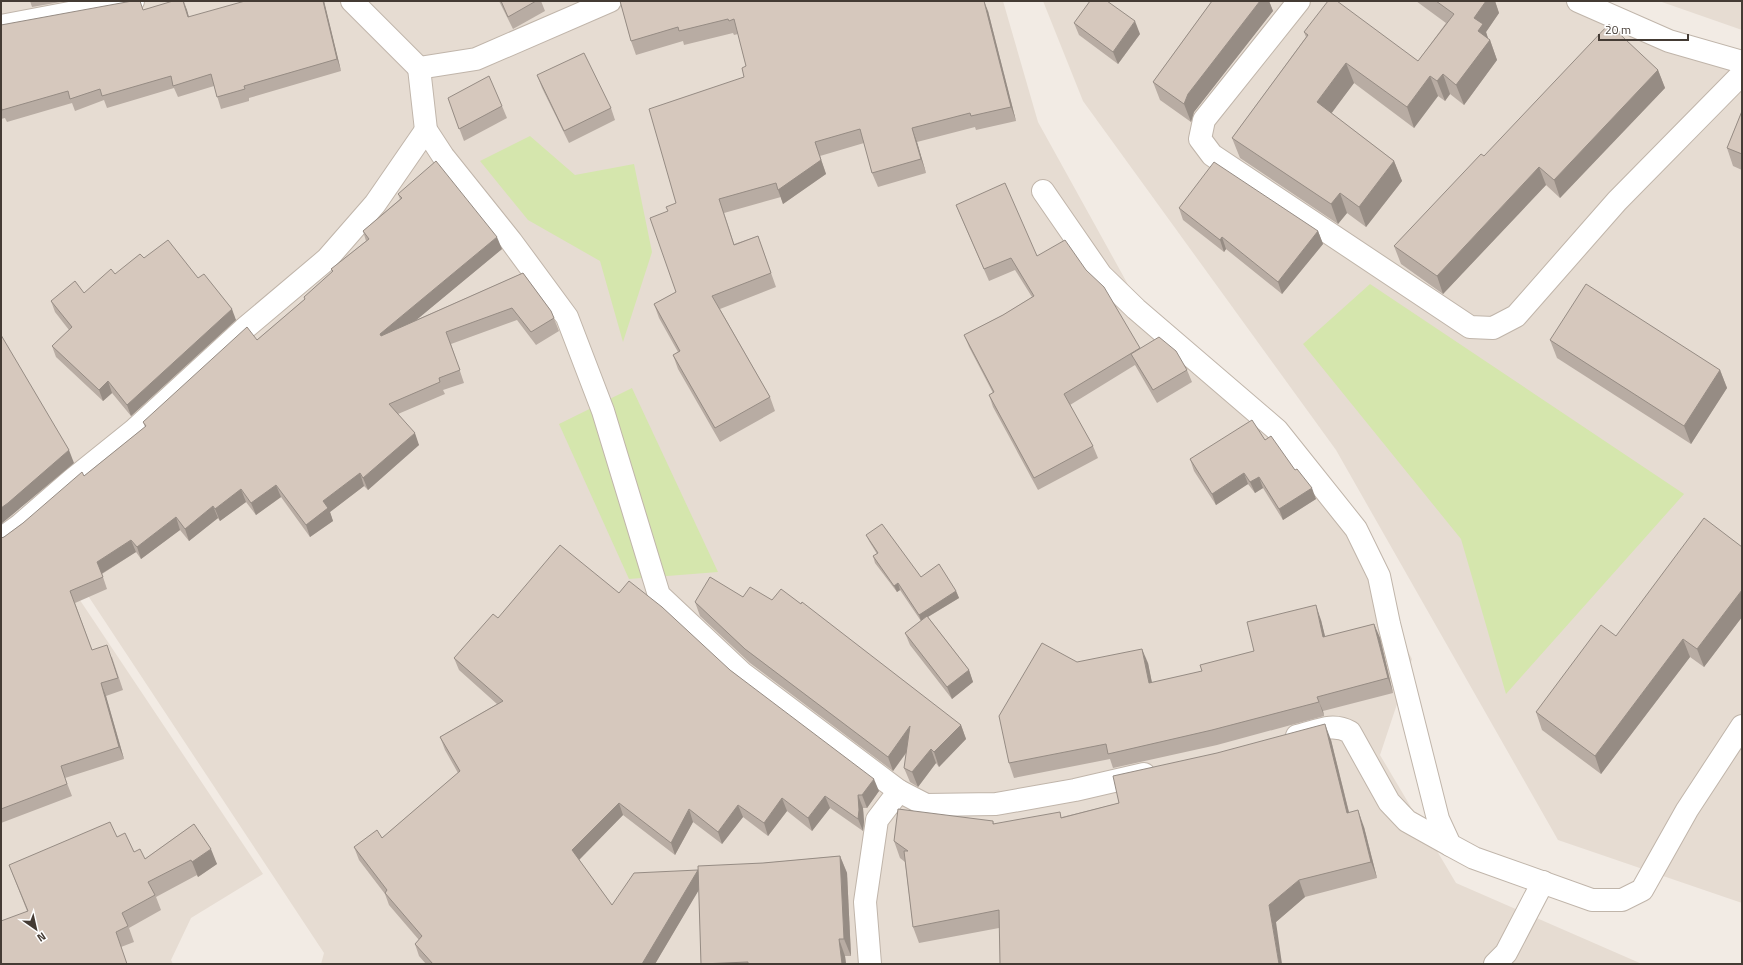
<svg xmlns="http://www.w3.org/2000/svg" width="1743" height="965" viewBox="0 0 1743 965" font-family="'Titillium Web',sans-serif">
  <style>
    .residential { fill: #e6dcd2 }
    .green { fill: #d5e6ad }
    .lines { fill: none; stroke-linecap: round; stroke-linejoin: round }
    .minor-casing { stroke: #c0b5aa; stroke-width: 24 }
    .minor { stroke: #fff; stroke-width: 22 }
    .wall { fill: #b8aca3 }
    .shaded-wall { fill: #968c84 }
    .building { fill: #d6c8bd; stroke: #968c84 }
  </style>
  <rect width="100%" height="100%" fill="#f2ebe4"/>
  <g class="residential">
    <path d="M1 1H1003L1038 122 1131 290 1298 442 1412 659 1380 755 1456 883 1642 964H321L324 953 1 464Z"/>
    <path d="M1043 1H1599L1742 65V903L1558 840 1336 450 1083 101Z"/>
    <path d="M1659 1H1742V30Z"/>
    <path d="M1 482 263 874 191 918 171 960 173 964H1Z"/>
  </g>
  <g class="green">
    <path d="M530 136 575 175 634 164 652 252 623 342 600 261 528 220 480 161Z"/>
    <path d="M1370 284 1684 494 1506 694 1461 539 1303 344Z"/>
    <path d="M632 388 718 572 629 579 559 424Z"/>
  </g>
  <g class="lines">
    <g class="minor-casing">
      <g id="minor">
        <path d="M352 1 419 68 476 59 610 1"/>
        <path d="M1299 1 1204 120 1200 139 1212 155 1470 327 1493 328 1516 316 1617 201 1742 74"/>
        <path d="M1578 1 1669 41 1742 62"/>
        <path d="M1 26 133 1"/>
        <path d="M419 68 426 130 443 156 511 241 567 317 603 411 659 595 742 673 899 791 877 820 865 902 870 964"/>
        <path d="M1043 191 1101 275 1136 309 1277 430 1356 529 1379 576 1389 624 1438 819 1450 845 1474 858 1592 900H1622L1642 890 1687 810 1742 726"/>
        <path d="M1 539 20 525 73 479 134 430 244 329 327 259 375 204 426 130"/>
        <path d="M1297 736C1317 731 1332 722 1350 732L1389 802 1407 821 1450 845"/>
        <path d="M899 791 926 805 996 804 1075 790 1144 774"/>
        <path d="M1495 964 1506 953 1543 882"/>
      </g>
    </g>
    <use href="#minor" class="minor"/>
  </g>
  <g class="wall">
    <path d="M30 1H66L32 7Z"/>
    <path d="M184 1 189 17 324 1 341 71 249 98V101L221 109 214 86 178 97 174 88 107 108 104 100 75 111 72 103 7 122 5 118 1 119V25L144 10Z"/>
    <path d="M499 1H541L545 11 513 29Z"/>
    <path d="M620 1 988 11 1016 121 976 130 975 127 917 142 926 173 878 187 872 173 864 143 820 156 826 174 783 204 781 197 724 213 734 244 758 236 776 287 720 309 770 397 775 411 720 442 678 369 673 355 678 352 659 318 654 304 676 292 668 211 676 203 744 77 746 66 738 34 734 35 733 33 684 45 683 41 636 55 631 41Z"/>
    <path d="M1212 1H1269L1273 11 1194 112 1191 122 1160 100 1153 82Z"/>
    <path d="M1416 1H1495L1499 13 1486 32 1488 39 1490 40 1497 60 1464 105 1450 94 1445 101 1438 96 1414 128 1354 83 1331 113 1394 161 1402 181 1366 227 1347 213 1338 224 1240 158 1232 138 1306 37 1304 32 1418 61 1446 23Z"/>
    <path d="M1074 23 1140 34 1118 64 1079 35Z"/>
    <path d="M1658 70 1665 88 1560 198 1546 185 1443 294 1401 264 1394 246 1484 156Z"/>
    <path d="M537 75 611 108 615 120 569 143 542 88Z"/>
    <path d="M448 98 502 106 507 118 464 141Z"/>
    <path d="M1742 111V170L1733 166 1727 148Z"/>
    <path d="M398 194 502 249 416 320 523 273 551 311 559 331 536 345 517 320 451 344 464 383 443 390 445 394 398 414 419 445 368 490 364 486 330 512 333 521 310 537 281 497 256 515 246 502 220 521 218 518 189 541 180 530 141 559 136 552 102 574 107 589 75 603 92 650 112 657 123 690 106 696 124 759 65 778 72 796 1 823V538L4 537 23 523 84 476 145 427 143 422 257 340 305 299 304 297 332 272 331 269 366 241 363 231 400 199Z"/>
    <path d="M956 205 1037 256 1140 348V349L1187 370 1192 382 1157 403 1135 365 1070 405 1093 446 1098 458 1038 490 993 407 989 395 993 393 969 347 964 335 1003 315 1032 297 1015 270 989 281 961 217Z"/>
    <path d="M1179 208 1318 231 1323 244 1282 294 1226 249 1224 252 1183 220Z"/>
    <path d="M144 258 198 278 236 320 131 416 112 393 103 401 56 357 52 346 69 330 55 312 51 301 84 293 115 274Z"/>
    <path d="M1550 340 1720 370 1727 388 1691 444 1557 358Z"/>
    <path d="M1265 440 1295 470 1316 499 1283 520 1263 488 1255 493 1248 484 1216 505 1194 471 1190 459Z"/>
    <path d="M866 535 921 577 956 591 959 598 928 617 969 670 973 682 952 699 910 645 905 633 921 621 900 590 897 592 875 563 873 556 877 554 869 541Z"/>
    <path d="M1742 547V617L1704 667 1690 657 1601 774 1542 730 1536 712Z"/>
    <path d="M619 593 730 670 879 791 867 808H863L864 822 863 831 830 808 812 831 787 811 768 836 743 817 722 844 693 822 675 855 623 815 579 860 612 905 698 870 763 863 840 856 847 873 851 956H845L846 964H701L699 889 655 964H426L419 956 415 944 419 940 389 905 385 894 359 860 354 847 382 838 458 773 445 750 440 737 497 704 459 670 454 658 498 618Z"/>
    <path d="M743 597 961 725 966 739 939 767 936 763 918 787 910 782 904 768 907 752 893 771 750 663 700 616 695 602Z"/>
    <path d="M1321 620 1325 637 1374 624 1380 638 1393 693 1323 711 1324 716 1217 745 1113 768 1110 759 1014 778 1009 763 1077 662 1148 663 1152 683 1202 671 1254 651Z"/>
    <path d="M1331 740 1349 812 1364 827 1377 878 1305 897 1276 922 999 928 919 943 913 927 905 862 900 858 894 841 993 821 994 824 1062 817 1119 803Z"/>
    <path d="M194 824 217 864 198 877 197 875 156 897 161 910 129 928 134 942 121 947 27 911 9 865 117 837 134 852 145 859Z"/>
  </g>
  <g class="shaded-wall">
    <path d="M183 1 187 10 192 29 188 17Z"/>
    <path d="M323 1H324L341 71 337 59Z"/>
    <path d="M984 1 988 11 1016 121 1011 107Z"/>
    <path d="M1260 1H1269L1273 11 1194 112 1191 122 1184 104 1188 94Z"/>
    <path d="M1486 1H1495L1499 13 1486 32 1489 41 1490 40 1497 60 1464 105 1456 85 1478 31 1474 18Z"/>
    <path d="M1135 21 1140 34 1118 64 1113 52Z"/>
    <path d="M1346 63 1354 83 1325 122 1317 102Z"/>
    <path d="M1658 70 1665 88 1560 198 1554 180Z"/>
    <path d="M1443 74 1450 94 1445 101 1437 81Z"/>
    <path d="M1430 76 1438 96 1414 128 1407 107Z"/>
    <path d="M912 128 917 142 926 173 921 159Z"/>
    <path d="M815 142 826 174 783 204 778 190Z"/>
    <path d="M1394 161 1402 181 1366 227 1359 207Z"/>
    <path d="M1539 167 1546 185 1443 294 1437 276Z"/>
    <path d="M1340 193 1347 213 1338 224 1331 204Z"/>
    <path d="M1318 231 1323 244 1282 294 1278 282Z"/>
    <path d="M497 237 502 249 385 346 380 334Z"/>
    <path d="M1222 237 1226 249 1224 252 1220 240Z"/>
    <path d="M232 309 236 320 131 416 127 405Z"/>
    <path d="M1720 370 1727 388 1691 444 1684 426Z"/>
    <path d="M108 381 112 393 103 401 99 390Z"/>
    <path d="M415 433 419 445 368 490 363 478Z"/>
    <path d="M69 450 74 463 12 515 1 524V508Z"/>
    <path d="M360 473 364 486 330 512 333 521 310 537 306 525 323 501Z"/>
    <path d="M1244 473 1248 484 1216 505 1212 494Z"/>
    <path d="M1259 477 1263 488 1255 493 1250 482Z"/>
    <path d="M276 485 281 497 256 515 251 503Z"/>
    <path d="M1312 488 1316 499 1283 520 1279 509Z"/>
    <path d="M241 489 246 502 220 521 215 509Z"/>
    <path d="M213 506 218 518 189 541 185 529Z"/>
    <path d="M176 517 180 530 141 559 137 547Z"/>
    <path d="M131 540 136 552 101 574 97 562Z"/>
    <path d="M898 583 900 590 897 592 894 586Z"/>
    <path d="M1742 590V617L1704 667 1697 649Z"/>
    <path d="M956 591 959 598 921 621 919 615Z"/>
    <path d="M1316 605 1321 620 1329 652 1323 637Z"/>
    <path d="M1374 624 1380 638 1393 693 1388 678Z"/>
    <path d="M1683 639 1690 657 1601 774 1595 756Z"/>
    <path d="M1142 649 1148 663 1155 698 1149 683Z"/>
    <path d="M969 670 973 682 952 699 947 687Z"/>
    <path d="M101 683 106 696 124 759 119 747Z"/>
    <path d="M1317 697 1323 711 1324 716 1319 702Z"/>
    <path d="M1325 724 1331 740 1353 829 1347 813Z"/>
    <path d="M961 725 966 739 939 767 934 752Z"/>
    <path d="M910 726 915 740 893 771 888 757Z"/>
    <path d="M931 749 936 763 918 787 912 772Z"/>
    <path d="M874 779 879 791 867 808 862 795Z"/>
    <path d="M858 795 863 808 864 822 863 831 858 819Z"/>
    <path d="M825 796 830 808 812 831 808 818Z"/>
    <path d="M782 798 787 811 768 836 764 823Z"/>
    <path d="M619 803 623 815 576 863 572 850Z"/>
    <path d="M738 805 743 817 722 844 718 832Z"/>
    <path d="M689 809 693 822 675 855 671 843Z"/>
    <path d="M1358 810 1364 827 1377 878 1371 862Z"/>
    <path d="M211 849 217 864 198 877 192 862Z"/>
    <path d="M840 856 847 873 851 956 844 939Z"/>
    <path d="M698 870 703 883 655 964H642Z"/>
    <path d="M1299 880 1305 897 1276 922 1282 964H1279L1269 905Z"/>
    <path d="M839 939 845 956 846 964H842Z"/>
  </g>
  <g class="building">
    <path d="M132 1H140L143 10 173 1H183L188 17 245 1H323L337 59 244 86 245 89 217 97 211 74 173 86 171 76 102 96 100 89 70 99 68 91 2 110 1 106V25Z"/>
    <path d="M501 1H536L508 17Z"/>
    <path d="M620 1H984L1011 107 971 116 970 113 912 128 921 159 872 173 860 129 815 142 821 160 778 190 776 183 719 199 734 245 758 236 771 273 712 296 770 397 715 428 673 355 680 351 654 304 676 292 650 218 668 211 666 207 676 203 649 109 744 77 742 68 746 66 734 19 729 21 728 19 679 31 678 27 631 41Z"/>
    <path d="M1090 1H1107L1135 21 1113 52 1074 23Z"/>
    <path d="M1212 1H1260L1188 94 1184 104 1153 82Z"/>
    <path d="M1328 1H1337L1418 61 1454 14 1436 1H1486L1474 18 1483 24 1478 31 1490 40 1456 85 1443 74 1437 81 1430 76 1407 107 1346 63 1317 102 1394 161 1359 207 1340 193 1331 204 1232 138 1308 35 1304 32Z"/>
    <path d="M1609 24 1658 70 1554 180 1539 167 1437 276 1394 246 1481 154 1484 156Z"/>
    <path d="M584 53 611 108 564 131 537 75Z"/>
    <path d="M489 76 502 106 459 129 448 98Z"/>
    <path d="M1742 111V154L1727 148Z"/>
    <path d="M436 161 497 237 380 334 381 336 523 273 551 311 554 318 531 332 512 308 446 332 460 370 439 378 440 382 389 404 415 433 363 478 360 473 323 501 328 508 306 525 276 485 251 503 241 489 215 509 213 506 185 529 176 517 137 547 131 540 97 562 103 577 70 591 92 650 107 645 118 678 101 683 119 747 61 766 67 784 1 809V538L4 537 23 523 82 472 84 476 146 426 143 422 247 327 257 340 305 299 304 297 333 271 331 269 369 239 363 231 402 198 398 194Z"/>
    <path d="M1214 162 1318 231 1278 282 1222 237 1220 240 1179 208Z"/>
    <path d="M1005 183 1037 256 1065 240 1086 270 1104 287 1140 348 1064 394 1093 446 1034 478 989 395 994 392 964 335 1003 315 1034 296 1011 258 984 269 956 205Z"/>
    <path d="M168 240 198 278 204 274 232 309 127 405 108 381 99 390 52 346 72 327 51 301 75 281 84 293 111 269 115 274 140 254 144 258Z"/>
    <path d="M1586 284 1720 370 1684 426 1550 340Z"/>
    <path d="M1 335 69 450 8 503 1 508Z"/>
    <path d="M1159 337 1176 351 1187 370 1153 390 1131 354Z"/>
    <path d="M1252 420 1265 440 1271 436 1295 470 1297 469 1312 488 1279 509 1259 477 1250 482 1244 473 1212 494 1190 459Z"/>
    <path d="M1704 518 1742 547V590L1697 649 1683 639 1595 756 1536 712 1601 625 1616 636Z"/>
    <path d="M882 524 921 577 939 564 956 591 919 615 898 583 894 586 873 556 878 553 866 535Z"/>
    <path d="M560 545 619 593 629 581 662 607 730 670 874 779 862 795H858L859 810 858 819 825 796 808 818 782 798 764 823 738 805 718 832 689 809 671 843 619 803 572 850 612 905 634 873 698 870 642 964H433L415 944 422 936 385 893 387 890 354 847 377 830 382 838 460 771 440 737 503 701 454 658 493 614 498 618Z"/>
    <path d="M710 577 743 597 750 587 772 600 781 589 801 604 802 602 961 725 934 752 931 749 912 772 904 768 910 726 888 757 745 649 695 602Z"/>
    <path d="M1316 605 1323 637 1374 624 1388 678 1317 697 1319 702 1212 730 1108 754 1106 744 1009 763 999 716 1042 643 1077 662 1142 649 1149 683 1202 671 1200 665 1254 651 1247 622Z"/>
    <path d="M927 616 969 670 947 687 905 633Z"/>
    <path d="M1325 724 1347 813 1358 810 1371 862 1299 880 1269 905 1279 964H1000L999 910 913 927 904 851H908L894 841 898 809 993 821V824L1060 812 1061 818 1119 803 1113 776 1217 753Z"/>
    <path d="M110 822 117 837 125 833 134 852 140 849 145 859 194 824 211 849 192 862 191 860 148 882 155 895 122 913 128 926 116 932 127 964H1V921L28 911 9 865Z"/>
    <path d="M840 856 844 939H839L842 964H748V962L701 964 698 866 763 863Z"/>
  </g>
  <rect width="1743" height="965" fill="none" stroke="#443b34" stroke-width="4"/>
  <g transform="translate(36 929) rotate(146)" stroke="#ffffff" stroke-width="3" paint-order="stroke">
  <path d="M0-3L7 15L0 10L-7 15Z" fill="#443b34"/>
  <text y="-6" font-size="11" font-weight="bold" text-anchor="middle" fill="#443b34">N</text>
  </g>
  <path d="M1599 34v6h89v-6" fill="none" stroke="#443b34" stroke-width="2"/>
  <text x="1605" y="34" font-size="12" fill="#443b34" stroke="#ffffff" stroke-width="3" paint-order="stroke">20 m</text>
</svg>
